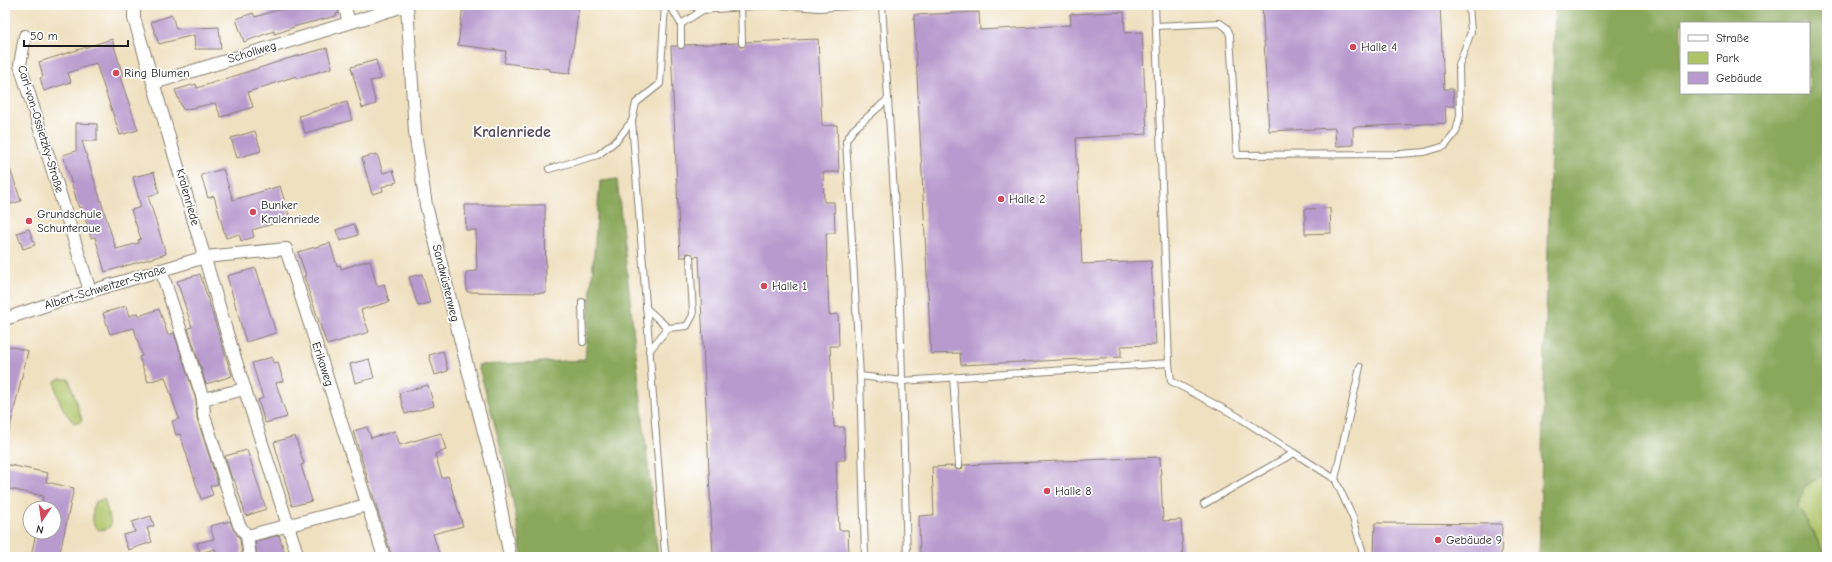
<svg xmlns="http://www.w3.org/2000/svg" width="1832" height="562" viewBox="0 0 1832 562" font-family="'Comic Neue',sans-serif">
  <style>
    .green { fill: #aec266; stroke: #656f41 }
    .forest { fill: #8aa85b; stroke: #53623c; fill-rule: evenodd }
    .building { fill: #b89ace }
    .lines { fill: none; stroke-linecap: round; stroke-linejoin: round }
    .lane-casing { stroke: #867e6e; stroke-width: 8 }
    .street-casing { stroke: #867e6e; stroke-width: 14 }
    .lane { stroke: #fff; stroke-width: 6 }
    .street { stroke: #fff; stroke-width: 12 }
    .poi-dot { fill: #d1495b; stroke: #fff; stroke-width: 1.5 }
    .labels { text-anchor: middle; stroke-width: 3.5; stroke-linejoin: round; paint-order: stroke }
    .poi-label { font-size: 12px; fill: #1c1c1c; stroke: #fff; text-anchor: start }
    .street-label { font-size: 12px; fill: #1c1c1c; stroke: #fff }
    .district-label { font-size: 16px; font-weight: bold; fill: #53485a; stroke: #fff }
  </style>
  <rect width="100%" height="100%" fill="#fff"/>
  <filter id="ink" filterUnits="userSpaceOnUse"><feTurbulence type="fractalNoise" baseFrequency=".025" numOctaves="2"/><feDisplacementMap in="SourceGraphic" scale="8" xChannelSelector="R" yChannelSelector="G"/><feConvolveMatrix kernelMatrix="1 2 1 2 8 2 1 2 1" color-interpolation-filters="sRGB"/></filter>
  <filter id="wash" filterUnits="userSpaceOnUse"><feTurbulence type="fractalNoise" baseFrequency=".012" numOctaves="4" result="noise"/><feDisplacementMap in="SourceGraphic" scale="16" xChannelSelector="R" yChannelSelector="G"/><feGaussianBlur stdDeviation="0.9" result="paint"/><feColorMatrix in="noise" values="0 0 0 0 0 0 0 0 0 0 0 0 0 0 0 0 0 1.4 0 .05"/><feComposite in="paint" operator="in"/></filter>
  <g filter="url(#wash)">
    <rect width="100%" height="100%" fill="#efe0c0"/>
    <g class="green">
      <path d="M59 379H69L82 420 79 423H74C63 412 56 397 55 381Z"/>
      <path d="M1827 472V557L1798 506 1804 487Z"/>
      <path d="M104 498 111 523 110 527C89 538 92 514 94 503Z"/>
    </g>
    <g class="forest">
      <path d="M1555 5H1827V472L1804 487 1798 506 1827 557H1539ZM1681 23H1809V93H1681Z"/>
      <path d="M617 179 658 557H522C514 492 496 428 478 365L585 360 600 181Z"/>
    </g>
    <g id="blocks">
      <g class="building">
        <path d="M293 5H337L339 13 336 14V16L296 26 284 31 274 34V31L244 42 236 19 253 13 255 17Z"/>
        <path d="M463 5H579L570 73 550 71V69L504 63 506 51 458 45Z"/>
        <path d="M1262 5H1440L1444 89H1453L1454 106H1445L1446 123 1353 127V145L1336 146 1335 128 1269 131Z"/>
        <path d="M979 12 980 30 1071 25 1070 14 1124 12 1125 33 1142 32 1147 134 1076 138 1082 264 1151 261 1156 345 1121 346V357L961 365 960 353 931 354 914 15Z"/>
        <path d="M172 15 176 29 219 27 221 49H195L194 35 159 44 151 22Z"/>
        <path d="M112 39 123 76 120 77 138 130 120 135 96 63 68 73 71 82 44 91 40 78 43 77 39 62Z"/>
        <path d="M818 39 822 126 837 125 839 172H823L824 202H834L835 233H826L829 315 838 314 839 346H830L834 427H844L845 460H836L839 530H848L849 557H713L699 256 694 257 690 253H687L686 257H680L671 46H677L681 49 685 45 738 43 740 47H743L746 42Z"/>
        <path d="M327 48 332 68 297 78 296 76 248 92 253 107 221 117 215 103 183 110 175 90 196 84 197 88 290 58Z"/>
        <path d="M376 60 381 79 370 81 376 104 362 108 351 67Z"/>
        <path d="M347 102 352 120 305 133 299 116Z"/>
        <path d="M76 123 97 124V141H82L116 249 139 243 138 240 141 239 131 210 141 207 133 177 154 172 159 193 148 196 166 254 105 272 95 237 91 238 82 207 79 208 63 155 76 151Z"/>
        <path d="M255 131 261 151 237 158 231 138Z"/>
        <path d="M377 154 383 173 393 170 397 182 382 187 383 191 372 194 362 158Z"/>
        <path d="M7 160 21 201 5 206V161Z"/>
        <path d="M223 169 233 200 280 186 290 219 252 230 254 237 241 241 239 234 226 238 214 196 208 198 201 175Z"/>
        <path d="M465 205H545L546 293 467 292 466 272 477 271 476 230H466Z"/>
        <path d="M1330 208 1331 233 1305 234V209Z"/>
        <path d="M354 224 358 235 340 241 336 230Z"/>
        <path d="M29 229 35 245 23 249 17 233Z"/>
        <path d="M330 243 337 266 340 265 341 269 370 260 377 286 384 284 389 302 361 310 369 332 327 345 309 292 304 276 306 275 298 252Z"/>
        <path d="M256 268 276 333 246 342 227 276Z"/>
        <path d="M200 274 232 376 206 384 188 328 192 327 177 281Z"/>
        <path d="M422 274 430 303 418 306 409 277Z"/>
        <path d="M126 306 129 316 138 313 139 316 159 309 168 335 174 333 196 400 197 418 218 484 210 486 213 495 201 499 180 434 176 435 172 421 179 419 165 377 148 382 139 357 142 356 134 328 110 334 103 313Z"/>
        <path d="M5 345 28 351 9 431H5Z"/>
        <path d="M443 351 448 371 435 375 429 355Z"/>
        <path d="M272 357 273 363 278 362 283 381 276 383 287 417 265 423 258 400 263 398 252 363Z"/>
        <path d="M369 359 374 378 355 383 350 364Z"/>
        <path d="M428 385 434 406 405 414 399 393Z"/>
        <path d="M367 427 371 438 395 431 400 445 441 433 446 450 435 454 442 478 448 476 463 526 433 534 440 557H392L353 431Z"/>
        <path d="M295 436 304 464 301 465 312 501 292 506 274 442Z"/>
        <path d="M247 450 266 509 246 516 234 479H232L225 456Z"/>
        <path d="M1160 457 1163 521 1181 520 1183 557H920L919 516 934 515 932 467 954 466 956 469 959 470 962 469 963 465Z"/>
        <path d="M5 464 48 473 46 482 74 488 59 557H31L36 532H54V508H41L43 496 5 488Z"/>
        <path d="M151 516 154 526 147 528 152 542 128 550 123 535 135 532 132 522Z"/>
        <path d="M230 521 233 529 240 539 242 557H215V554H217L215 549 200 553 197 543 214 539 210 526Z"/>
        <path d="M1375 523 1502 524 1501 557H1374Z"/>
        <path d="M279 535 286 557H257L255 542Z"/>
      </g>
    </g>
  </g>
  <g filter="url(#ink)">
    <use href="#blocks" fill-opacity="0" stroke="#867e6e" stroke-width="1"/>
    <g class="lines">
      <g class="lane-casing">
        <g id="lane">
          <path d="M665 5 660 84 636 103 632 121 665 553 668 557"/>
          <path d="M670 5 681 24V45"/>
          <path d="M689 5 703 10 768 5"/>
          <path d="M741 5 742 43"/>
          <path d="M780 5 820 8 864 5"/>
          <path d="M882 5 899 271 907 557"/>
          <path d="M1155 5 1169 363 1171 381 1237 416 1294 453"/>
          <path d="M681 24 703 10"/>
          <path d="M1156 26 1220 23 1227 28 1230 35 1237 155 1400 154 1425 152 1445 146 1456 132 1460 116 1459 65 1471 32 1469 5"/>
          <path d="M549 169 598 155 617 140 632 121"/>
          <path d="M582 302 583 342"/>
          <path d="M646 308 668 328 687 326 693 315 690 257"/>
          <path d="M649 351 668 328"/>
          <path d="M860 376 902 381 1169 363"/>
          <path d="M953 377 959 466"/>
          <path d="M1335 479 1360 367"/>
          <path d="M1204 504 1294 453 1335 479 1353 518 1364 557"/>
          <path d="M865 557 860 376 846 141 853 130 888 99"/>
        </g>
      </g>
      <g class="street-casing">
        <g id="street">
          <path d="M134 5V18L226 330 298 557"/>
          <path d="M344 5 349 22"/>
          <path d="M407 5 415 132 426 205 494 471 510 557"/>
          <path d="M25 36 20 65 90 291"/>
          <path d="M154 83 407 5"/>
          <path d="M161 270 203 399 204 416 239 525 247 536 250 557"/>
          <path d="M5 319 61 300 205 257 286 249 384 557"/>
          <path d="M203 399 245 389"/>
          <path d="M247 536 367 505"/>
        </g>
      </g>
      <use href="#lane" class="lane"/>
      <use href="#street" class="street"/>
    </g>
  </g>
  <g class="poi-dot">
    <circle cx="1353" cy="47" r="4"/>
    <circle cx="116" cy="73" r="4"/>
    <circle cx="1001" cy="199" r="4"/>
    <circle cx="253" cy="212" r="4"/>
    <circle cx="29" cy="221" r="4"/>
    <circle cx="764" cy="286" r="4"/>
    <circle cx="1047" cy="491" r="4"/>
    <circle cx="1438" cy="540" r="4"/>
  </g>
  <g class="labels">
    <g class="poi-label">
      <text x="1361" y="51">Halle 4</text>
      <text x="124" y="77">Ring Blumen</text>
      <text x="1009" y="203">Halle 2</text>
      <text x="261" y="209">Bunker<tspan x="261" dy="14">Kralenriede</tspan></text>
      <text x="37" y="218">Grundschule<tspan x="37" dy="14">Schunteraue</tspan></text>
      <text x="772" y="290">Halle 1</text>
      <text x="1055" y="495">Halle 8</text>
      <text x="1446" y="544">Gebäude 9</text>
    </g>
    <g class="street-label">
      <text transform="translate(252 52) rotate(-17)" y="4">Schollweg</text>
      <text transform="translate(41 129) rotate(73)" y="4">Carl-von-Ossietzky-Straße</text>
      <text transform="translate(188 197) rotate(74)" y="4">Kralenriede</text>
      <text transform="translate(446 283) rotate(76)" y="4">Sandwüstenweg</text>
      <text transform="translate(105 287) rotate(-17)" y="4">Albert-Schweitzer-Straße</text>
      <text transform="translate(323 364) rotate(72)" y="4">Erikaweg</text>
    </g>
    <g class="district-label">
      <text x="512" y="137">Kralenriede</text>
    </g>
  </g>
  <rect width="1832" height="562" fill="none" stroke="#fff" stroke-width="20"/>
  <rect x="1680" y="22" width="130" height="72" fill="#ffffff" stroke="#a4a4a4"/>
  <rect x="1688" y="35" width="20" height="6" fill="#ffffff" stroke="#a4a4a4"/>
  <text x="1716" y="42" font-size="12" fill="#1c1c1c">Straße</text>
  <rect x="1688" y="52" width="20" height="12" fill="#aec266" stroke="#a4a4a4"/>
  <text x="1716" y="62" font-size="12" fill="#1c1c1c">Park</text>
  <rect x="1688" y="72" width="20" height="12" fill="#b89ace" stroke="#a4a4a4"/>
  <text x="1716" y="82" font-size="12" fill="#1c1c1c">Gebäude</text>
  <g transform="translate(42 520) rotate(193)"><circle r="19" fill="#ffffff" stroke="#a4a4a4"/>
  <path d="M0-3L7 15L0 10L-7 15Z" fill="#d1495b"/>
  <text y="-6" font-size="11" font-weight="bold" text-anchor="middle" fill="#1c1c1c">N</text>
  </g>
  <path d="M24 40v6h104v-6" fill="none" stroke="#1c1c1c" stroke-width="2"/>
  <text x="30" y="40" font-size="12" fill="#1c1c1c" stroke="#ffffff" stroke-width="3" paint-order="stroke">50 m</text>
</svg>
